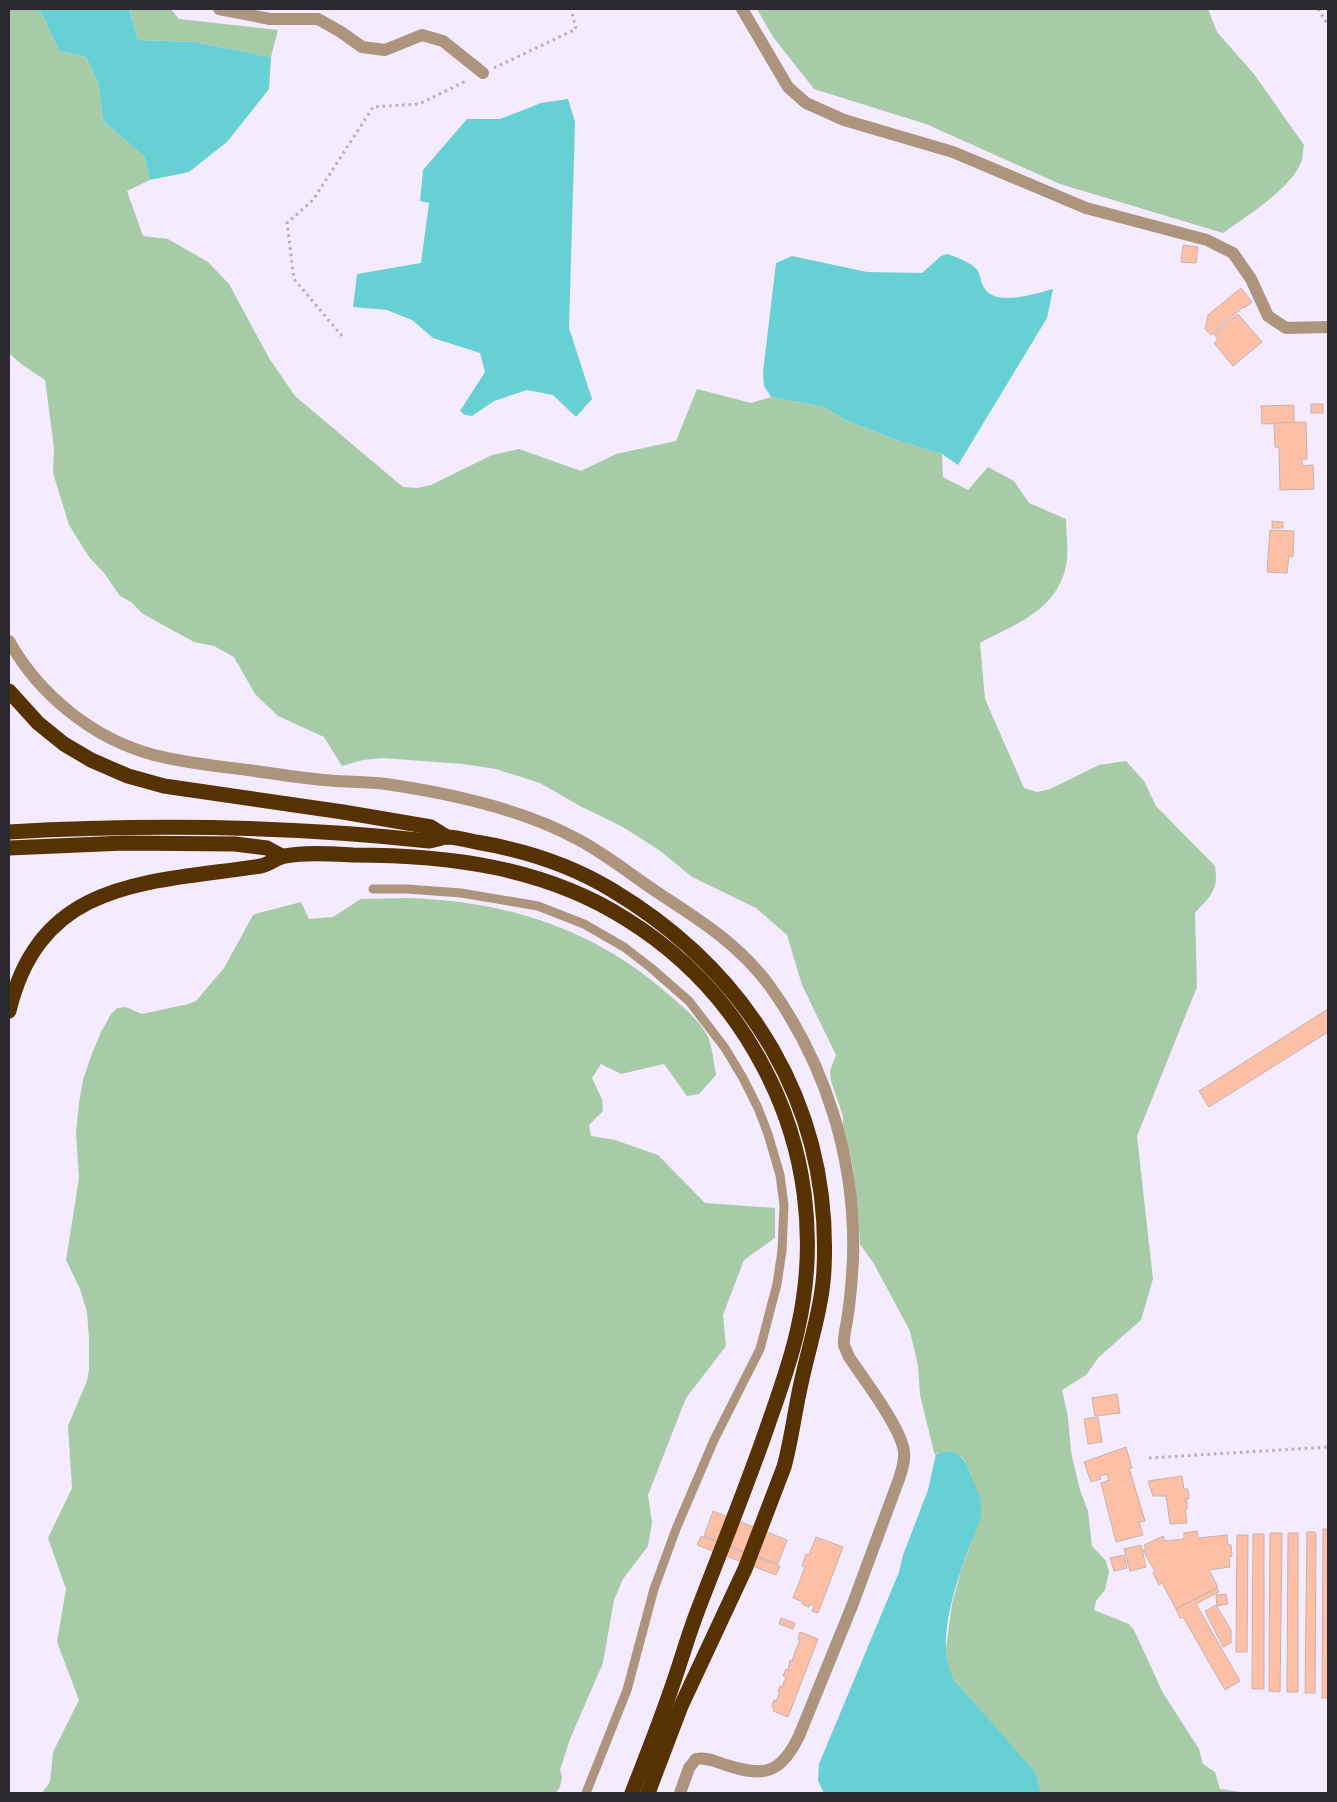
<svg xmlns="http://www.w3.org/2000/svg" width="1337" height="1802" viewBox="0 0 1337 1802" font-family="'Times New Roman',serif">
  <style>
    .green { fill: #a8cba7 }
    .water { fill: #67d0d5 }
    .building { fill: #fdc0a7; stroke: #c8b2aa }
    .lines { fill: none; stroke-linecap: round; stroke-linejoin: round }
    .path { stroke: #b4adbc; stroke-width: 3; stroke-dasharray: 2.5 4; stroke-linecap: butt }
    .lane { stroke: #ac947d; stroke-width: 9 }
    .street { stroke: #ac947d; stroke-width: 12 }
    .highway { stroke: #563101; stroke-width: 15 }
  </style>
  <rect width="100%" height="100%" fill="#f5ebff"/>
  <g class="green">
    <path d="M9 9H34L42 14 59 51 86 57 98 83 103 121 144 156 150 180 127 191 143 236 168 239 208 262 229 284 269 358 295 396 403 487 418 488 431 485 492 455 519 449 581 471 616 454 676 441 697 389 751 403 771 397 824 407 847 421 902 442 942 454 943 477 968 490 988 467 1014 481 1029 503 1066 519C1066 533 1069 553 1066 566 1056 611 1017 623 980 643L985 699 1024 788 1037 792 1050 789 1099 765 1126 761 1144 781 1156 806 1215 866C1219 891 1210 896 1195 913L1197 987 1137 1136 1153 1279 1141 1320 1099 1357 1086 1375 1062 1390 1068 1417 1071 1452 1080 1490 1088 1511 1092 1546 1106 1561 1109 1572 1105 1590 1096 1601 1094 1610 1129 1624 1134 1630 1163 1693 1199 1749 1203 1764 1215 1772 1220 1789 1248 1793H1041L1036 1773 1002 1736 951 1676 947 1666 946 1648 952 1604 961 1571 979 1521 970 1471 962 1457 936 1453 935 1456 920 1395 918 1366 910 1331 874 1264 860 1244 858 1215 853 1167 843 1125V1116L831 1081 830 1071 836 1055 802 985 787 935 756 908 692 877 659 850 621 826 580 806 540 783 496 769 463 764 382 758 363 760 342 766 324 737 278 716 255 694 234 657 214 646 194 642 143 614 131 602 120 596 104 573 89 557 69 525 53 473 54 448 45 380 21 364 9 353Z"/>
    <path d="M129 9H171L179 19 278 30 271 57 194 42 138 40Z"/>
    <path d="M757 9H1208L1217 32 1254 74 1304 145C1303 150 1303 155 1302 160 1293 188 1246 216 1223 233L1060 184 926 124 814 89 773 37Z"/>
    <path d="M407 898C506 901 593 928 668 994 680 1004 700 1021 707 1035 712 1044 714 1064 716 1075L699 1094 687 1096 664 1064 621 1074 601 1064 592 1078 602 1099 603 1111 589 1125 591 1136 615 1140 658 1155 705 1203 775 1208V1238L744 1260 723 1315 726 1346 686 1398 648 1495 652 1523 648 1546 623 1579 614 1600 603 1663 570 1739 560 1770 562 1777 560 1787 556 1793H42L50 1782 53 1752 79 1700 57 1642 66 1589 48 1538 72 1488 68 1426 87 1381 89 1370V1339L87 1312 80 1289 66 1260 79 1178 76 1133 79 1103 83 1080 91 1056 101 1032 111 1014 117 1008 126 1007 142 1014 188 1004 196 1001 224 968 253 915 255 914 301 902 309 919 333 917 361 899Z"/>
  </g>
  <g class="water">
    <path d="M34 9H129L138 40 194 42 271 57 269 89 227 142 189 172 150 180 144 156 103 121 98 83 86 57 59 51 42 14Z"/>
    <path d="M568 99 575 122 569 328 592 399 576 417 553 395 527 390 494 401 472 416 465 415 460 411 485 372 480 353 433 338 412 320 387 310 353 307 357 274 421 263 429 203 420 201 423 170 467 119H500L541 103Z"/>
    <path d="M948 254C957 258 972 262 978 271 981 277 981 284 985 289 997 307 1037 293 1053 289L1047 318 958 465 942 454 902 442 847 421 824 407 771 397 764 386 763 372 776 263 792 256 867 272 922 273 941 256Z"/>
    <path d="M949 1451C962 1454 967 1463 971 1475 974 1484 980 1495 981 1504 983 1519 974 1535 969 1548 956 1583 933 1648 955 1681L1036 1773 1041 1793H824L818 1781 819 1764 899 1572 903 1555 928 1490 936 1454Z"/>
  </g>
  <g class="building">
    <path d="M1183 245 1198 247 1196 263 1181 262Z"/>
    <path d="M1241 288 1252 302 1244 308 1243 307 1211 335 1205 329 1208 315Z"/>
    <path d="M1238 314 1262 342 1233 366 1214 343 1218 340 1214 334Z"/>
    <rect x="1311" y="404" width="12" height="9"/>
    <path d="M1294 405V423L1262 424 1261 406Z"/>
    <path d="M1306 422 1307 459H1302V466L1313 465 1314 489 1280 490 1279 447H1275L1274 423Z"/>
    <path d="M1272 521 1283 522V528H1272Z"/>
    <path d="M1270 530 1294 531 1293 557 1289 556 1287 573 1267 572Z"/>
    <path d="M1328 1009V1032L1209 1107 1199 1091Z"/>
    <path d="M1117 1394 1120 1413 1095 1416 1092 1398Z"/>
    <path d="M1098 1417 1102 1442 1088 1444 1084 1419Z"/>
    <path d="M1126 1447 1132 1468H1129L1145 1521 1139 1522 1143 1535 1116 1542 1101 1483 1109 1480 1107 1474 1100 1476 1101 1479 1091 1482 1084 1462Z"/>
    <path d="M1182 1476 1184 1489H1188L1189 1499H1185V1501H1187V1509H1185L1187 1523 1170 1524 1166 1496H1153L1148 1481Z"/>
    <path d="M713 1511 787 1540 778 1564 704 1536Z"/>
    <path d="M1323 1529H1328V1698H1322Z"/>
    <path d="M1197 1531 1198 1538 1227 1535 1228 1545H1231L1232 1556 1229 1557 1230 1567 1209 1570 1218 1587 1176 1609 1162 1583 1159 1585 1153 1573 1155 1572 1143 1550 1146 1549 1144 1545 1163 1536 1165 1541 1184 1539V1533Z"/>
    <path d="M1307 1532H1315L1316 1534 1315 1693H1305Z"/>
    <path d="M1270 1533H1282L1280 1692 1269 1691Z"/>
    <path d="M1288 1533H1298V1692H1287Z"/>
    <path d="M1253 1534H1264V1689H1252Z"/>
    <path d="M1237 1535H1248L1247 1652H1236Z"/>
    <path d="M701 1536 780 1566 776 1575 697 1545Z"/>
    <path d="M816 1537 843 1547 818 1613 812 1611 814 1606 810 1604 809 1607 802 1604 803 1602 793 1598 805 1567 802 1566 806 1554 809 1555Z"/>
    <path d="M1141 1545 1146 1567 1130 1571 1124 1549Z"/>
    <path d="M1124 1555 1127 1568 1114 1571 1110 1558Z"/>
    <path d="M1217 1588 1219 1592 1196 1604 1240 1681 1225 1690 1183 1617 1180 1618 1176 1609Z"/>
    <path d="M1226 1594 1228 1604 1217 1606 1216 1595Z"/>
    <path d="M1216 1605 1231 1630V1643L1223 1647 1205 1611Z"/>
    <path d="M781 1618 795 1623 793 1629 779 1624Z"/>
    <path d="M800 1632 818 1639 788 1717 773 1711 774 1707H772L774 1700 776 1701 780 1692H778L780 1686 782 1687 786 1677 783 1676 786 1669 788 1670 790 1660 792 1661 800 1639H798Z"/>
  </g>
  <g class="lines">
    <g class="path">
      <path d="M1318 9 1328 25"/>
      <path d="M494 68 576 29 571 9"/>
      <path d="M342 336 294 279 287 223 313 200 373 107 419 104 468 80"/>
      <path d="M1149 1458 1328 1447"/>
    </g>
    <path class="lane" d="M373 889H407L461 893 538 906 584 924 624 947 650 967 689 1001 725 1048 743 1078 758 1108 768 1134 780 1175 784 1205 782 1251 777 1284 760 1349 714 1440 676 1529 654 1589 627 1690 586 1793"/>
    <g class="street">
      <path d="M219 9 270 19H318L341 32 362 47 385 50 422 35 443 41 483 73"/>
      <path d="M742 9 788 87 806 103 844 120 953 152 1086 208 1207 240 1233 253 1251 279 1268 316 1286 328 1328 327"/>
      <path d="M9 641C40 696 94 739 154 755 185 763 217 766 248 770 277 774 306 779 336 781 353 782 369 782 386 784 448 793 525 810 579 840 609 856 635 878 663 896 703 922 740 946 769 985 826 1064 856 1160 853 1258 852 1277 851 1295 848 1314 847 1324 843 1336 844 1345 845 1348 848 1354 849 1357 863 1378 902 1429 904 1452 905 1461 902 1470 899 1479L852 1606 799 1736C780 1776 762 1777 723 1764 714 1761 705 1757 696 1759L689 1768 680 1793"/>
    </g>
    <g class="highway">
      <path d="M9 691 38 723 64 744 91 760 128 776 164 786 343 812 431 827 447 837"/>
      <path d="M9 832C149 824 290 826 429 841 435 840 441 838 446 837 455 837 467 840 476 842 524 850 571 865 612 890 750 973 832 1107 824 1270 822 1307 810 1343 802 1379 795 1408 792 1438 784 1467L745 1569 681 1706 648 1793"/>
      <path d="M9 848 125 843 235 844 267 848 282 856"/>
      <path d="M9 1011C41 878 149 883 261 866 270 864 277 857 285 856 307 852 331 854 353 855 448 855 544 867 626 919 684 955 731 1005 763 1066 806 1146 818 1239 798 1328 791 1361 779 1393 768 1425 746 1489 720 1552 696 1615 686 1642 678 1671 668 1698 657 1730 644 1762 632 1793"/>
    </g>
  </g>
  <rect width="1337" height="1802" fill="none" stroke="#2b282f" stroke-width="20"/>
</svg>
